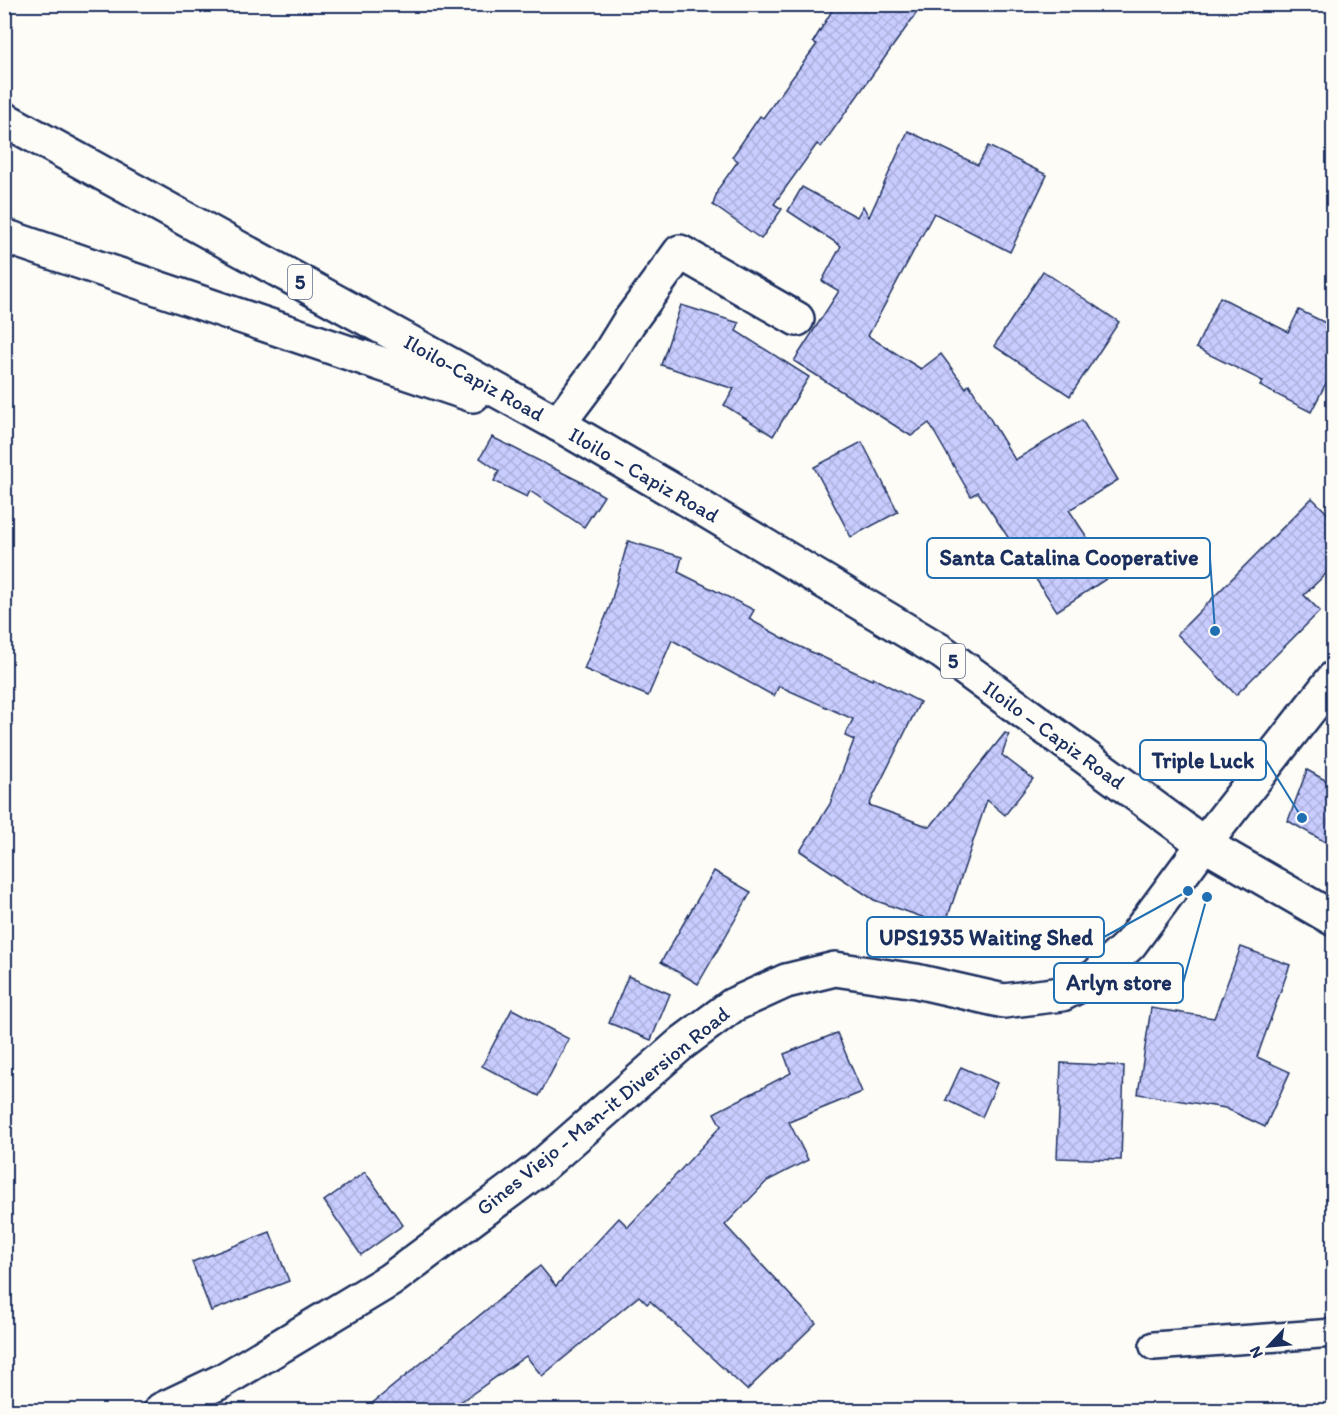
<svg xmlns="http://www.w3.org/2000/svg" width="1338" height="1415" viewBox="0 0 1338 1415" font-family="Itim,sans-serif">
  <style>
    .building { fill: url(#building-cross-hatch); stroke: #1b2f5e; stroke-width: 1.5 }
    .lines { fill: none; stroke-linecap: round; stroke-linejoin: round }
    .service-casing { stroke: #1b2f5e; stroke-width: 32 }
    .minor-casing { stroke: #1b2f5e; stroke-width: 38 }
    .secondary-casing { stroke: #1b2f5e; stroke-width: 38 }
    .trunk-casing { stroke: #1b2f5e; stroke-width: 38 }
    .service { stroke: #fdfcf7; stroke-width: 27 }
    .minor { stroke: #fdfcf7; stroke-width: 33 }
    .secondary { stroke: #fdfcf7; stroke-width: 33 }
    .trunk { stroke: #fdfcf7; stroke-width: 33 }
    .labels { text-anchor: middle; stroke-width: 4.5; stroke-linejoin: round; paint-order: stroke }
    .shield { fill: #fdfcf7; stroke: #5f6c8c; stroke-width: 1.5 }
    .shield-label { font-size: 20px; font-weight: bold; fill: #1b2f5e }
    .street-label { font-size: 21px; fill: #1b2f5e; stroke: #fdfcf7 }
    .leader { fill: none; stroke: #1f6fb2; stroke-width: 2 }
    .callout-dot { fill: #1f6fb2; stroke: #fdfcf7; stroke-width: 2 }
    .callout { fill: #fdfcf7; stroke: #1f6fb2; stroke-width: 2 }
    .callout-label { font-size: 22px; text-anchor: middle; font-weight: bold; fill: #1b2f5e }
  </style>
  <defs>
    <pattern id="building-cross-hatch" width="8" height="8" patternUnits="userSpaceOnUse" patternTransform="scale(1.5)"><rect width="8" height="8" fill="#c9ccfe"/><path d="M0 0l8 8M0 8l8-8" fill="none" stroke="#acb0dc"/></pattern>
  </defs>
  <rect width="100%" height="100%" fill="#fdfcf7"/>
  <filter id="ink" filterUnits="userSpaceOnUse"><feTurbulence type="fractalNoise" baseFrequency=".0167" numOctaves="2"/><feDisplacementMap in="SourceGraphic" scale="12" xChannelSelector="R" yChannelSelector="G"/><feConvolveMatrix kernelMatrix="1 2 1 2 8 2 1 2 1" color-interpolation-filters="sRGB"/></filter>
  <g filter="url(#ink)">
    <g class="building">
      <path d="M836 4H923L821 147 817 144 774 204 782 209 761 239 713 205 718 189 738 161 732 157 760 116 763 118 817 44 813 42Z"/>
      <path d="M908 131 978 165 988 146 1047 175 1010 252 934 213 868 336 921 369 941 354 966 388 969 384 1015 460 1082 420 1118 480 1069 510 1112 575 1057 611 978 492 971 496 929 423 911 436 794 361 839 291 822 281 841 246 788 211 802 187 857 217 863 206 869 217Z"/>
      <path d="M1043 271 1119 322 1070 396 994 346Z"/>
      <path d="M1220 297 1288 332 1299 310 1334 327V368L1311 412 1260 386 1263 381 1196 348Z"/>
      <path d="M681 305 739 323 736 331 809 377 773 436 724 405 734 389 661 365Z"/>
      <path d="M492 437 581 482 604 496 584 527 530 491 527 497 494 481 499 471 480 458Z"/>
      <path d="M862 442 898 512 851 537 814 467Z"/>
      <path d="M1312 498 1334 520V566L1304 595 1320 611 1236 695 1177 634Z"/>
      <path d="M628 541 682 557 678 572 754 610 749 619 792 643 872 680 873 678 920 702 869 805 930 827 1005 733 1009 735 1002 755 1033 779 1005 815 987 800 945 925 874 900 800 851 830 804 854 740 845 736 853 719 779 686 774 696 672 640 648 696 584 669 610 606Z"/>
      <path d="M1307 770 1334 785V847L1288 821Z"/>
      <path d="M714 871 751 892 698 984 661 962Z"/>
      <path d="M1241 947 1290 965 1257 1057 1290 1072 1265 1127 1225 1108 1138 1094 1151 1008 1214 1018Z"/>
      <path d="M628 976 670 994 651 1040 609 1023Z"/>
      <path d="M512 1009 569 1039 539 1096 482 1066Z"/>
      <path d="M837 1033 862 1092 789 1122 808 1160 767 1181 725 1225 816 1323 747 1390 650 1301 647 1304 639 1296 542 1376 526 1356 449 1410H364L540 1266 556 1286 619 1218 628 1227 721 1126 714 1113 791 1073 784 1054Z"/>
      <path d="M1061 1063 1124 1066 1121 1160 1057 1158Z"/>
      <path d="M961 1067 997 1083 982 1117 946 1100Z"/>
      <path d="M365 1172 403 1225 361 1255 324 1201Z"/>
      <path d="M270 1232 289 1281 211 1311 192 1262Z"/>
    </g>
    <g class="lines">
      <g class="service-casing">
        <path id="service" d="M1154 1346 1334 1333"/>
      </g>
      <g class="minor-casing">
        <g id="minor">
          <path d="M558 424 603 364 629 322 680 252 797 319"/>
          <path d="M1204 844 1334 678"/>
        </g>
      </g>
      <g class="secondary-casing">
        <path id="secondary" d="M161 1410 222 1381 390 1280 536 1171 682 1043 733 1005 786 981 835 969 916 981 1004 1001 1062 994 1095 977 1130 944 1204 844"/>
      </g>
      <g class="trunk-casing">
        <g id="trunk">
          <path d="M4 119 558 424 682 496 942 652 1204 844 1334 919"/>
          <path d="M4 236 473 395"/>
        </g>
      </g>
      <use href="#service" class="service"/>
      <use href="#minor" class="minor"/>
      <use href="#secondary" class="secondary"/>
      <use href="#trunk" class="trunk"/>
    </g>
  </g>
  <g class="labels">
    <g class="shield">
      <rect x="288" y="265" width="24" height="34" rx="4.5"/>
      <rect x="941" y="644" width="24" height="34" rx="4.5"/>
    </g>
    <g class="shield-label">
      <text x="300" y="289">5</text>
      <text x="953" y="668">5</text>
    </g>
    <g class="street-label">
      <text transform="translate(474 378) rotate(29)" y="7">Iloilo-Capiz Road</text>
      <text transform="translate(644 475) rotate(30)" y="7">Iloilo – Capiz Road</text>
      <text transform="translate(1054 735) rotate(36)" y="7">Iloilo – Capiz Road</text>
      <text transform="translate(603 1111) rotate(-39)" y="7">Gines Viejo - Man-it Diversion Road</text>
    </g>
  </g>
  <path class="leader" d="M1215 631L1210 558M1302 818L1266 760M1188 891L1104 937M1207 897L1183 983"/>
  <g class="callout-dot">
    <circle cx="1215" cy="631" r="6"/>
    <circle cx="1302" cy="818" r="6"/>
    <circle cx="1188" cy="891" r="6"/>
    <circle cx="1207" cy="897" r="6"/>
  </g>
  <g class="callout">
    <rect x="927" y="538" width="283" height="40" rx="6"/>
    <rect x="1140" y="740" width="126" height="40" rx="6"/>
    <rect x="867" y="917" width="237" height="40" rx="6"/>
    <rect x="1054" y="963" width="129" height="40" rx="6"/>
  </g>
  <g class="callout-label">
    <text x="1069" y="565">Santa Catalina Cooperative</text>
    <text x="1203" y="768">Triple Luck</text>
    <text x="986" y="945">UPS1935 Waiting Shed</text>
    <text x="1119" y="990">Arlyn store</text>
  </g>
  <rect width="1338" height="1415" fill="none" stroke="#fdfcf7" stroke-width="24"/>
  <rect x="12" y="12" width="1314" height="1391" fill="none" stroke="#1b2f5e" stroke-width="2" filter="url(#ink)"/>
  <g transform="translate(1269 1346) rotate(244)" stroke="#fdfcf7" stroke-width="4.5" paint-order="stroke">
  <path d="M0-4.5L10 22L0 15L-10 22Z" fill="#1b2f5e"/>
  <text y="-9" font-size="16" font-weight="bold" text-anchor="middle" fill="#1b2f5e">N</text>
  </g>
</svg>
